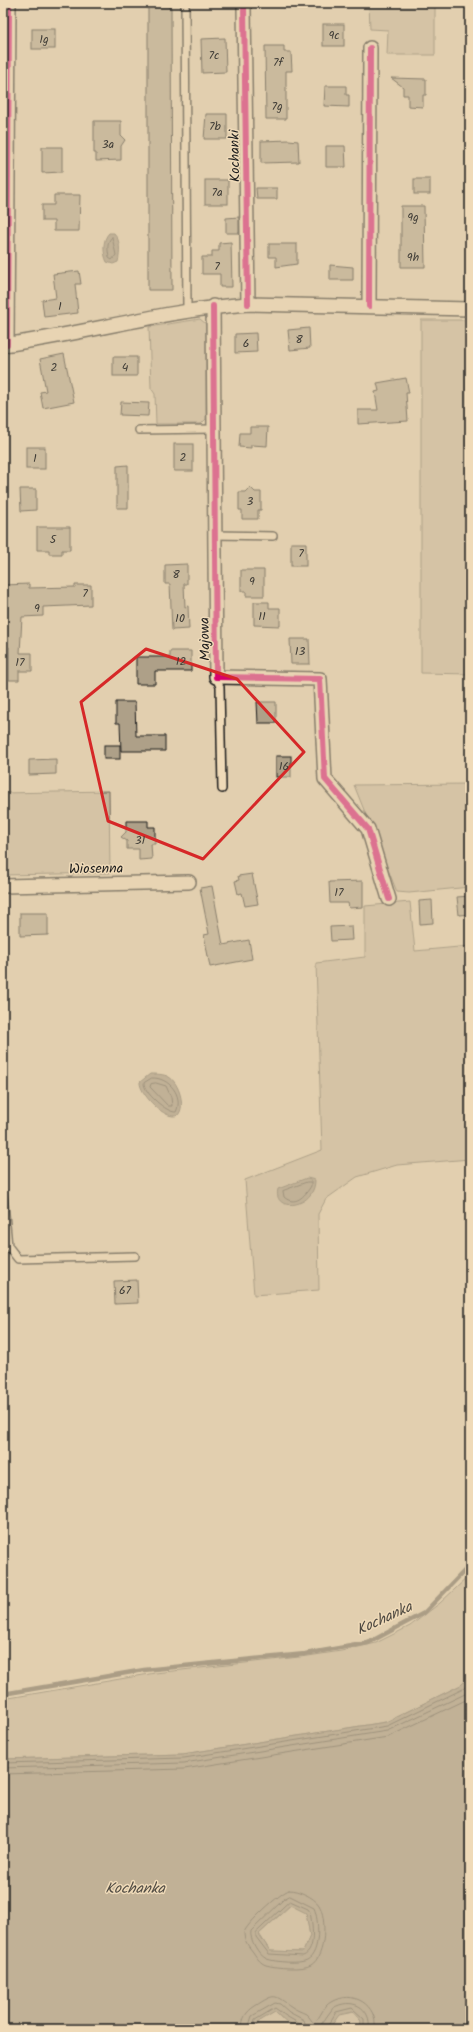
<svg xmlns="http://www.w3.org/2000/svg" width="473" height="2032" viewBox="0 0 473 2032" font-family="Kalam,sans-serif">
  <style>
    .green { fill: #c5b499; stroke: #70685a }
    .water { fill: #998c78; stroke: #675f53; fill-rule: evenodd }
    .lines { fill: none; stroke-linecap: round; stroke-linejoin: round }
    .shore { stroke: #4e4941; stroke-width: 1 }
    .stream { stroke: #675f53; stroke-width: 4.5 }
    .building { fill: #aea088; stroke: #1c1c1c }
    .service-casing { stroke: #1c1c1c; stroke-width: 10 }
    .minor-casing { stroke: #1c1c1c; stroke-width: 16 }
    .service { stroke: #efdab8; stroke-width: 7 }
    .minor { stroke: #efdab8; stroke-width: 13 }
    .cycleway-casing { stroke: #efdab8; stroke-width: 8 }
    .cycleway { stroke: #d6006c; stroke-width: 6 }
    .marked { fill: none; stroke: #d62828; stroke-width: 3; stroke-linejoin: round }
    .labels { text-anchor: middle; stroke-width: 3; stroke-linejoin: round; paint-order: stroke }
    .number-label { font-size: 12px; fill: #403d37 }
    .street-label { font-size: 14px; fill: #1c1c1c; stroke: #efdab8 }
    .water-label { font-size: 15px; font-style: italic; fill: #4e4941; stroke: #efdab8 }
  </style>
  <rect width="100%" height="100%" fill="#e2cfaf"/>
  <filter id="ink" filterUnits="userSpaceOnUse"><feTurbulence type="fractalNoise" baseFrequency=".025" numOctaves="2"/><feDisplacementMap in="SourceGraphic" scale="8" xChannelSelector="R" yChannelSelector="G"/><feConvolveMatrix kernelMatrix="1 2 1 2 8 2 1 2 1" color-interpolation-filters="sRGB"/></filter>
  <g filter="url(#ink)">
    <g class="green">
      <path d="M369 3H435V55H387L388 30 370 29Z"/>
      <path d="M200 319 206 324V419L201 424H156L155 394 151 388 149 327Z"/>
      <path d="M421 320H470V674L421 673Z"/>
      <path d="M470 784V887L409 893 397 892 354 785Z"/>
      <path d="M109 791 110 873 3 875V793Z"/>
      <path d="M410 902 415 951 470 946V1159L397 1165 357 1177 326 1199 318 1214 319 1290 254 1295 245 1180 322 1150 316 963 365 957V906Z"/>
      <path d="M470 1575V1676L461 1685 386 1722 183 1754 3 1759V1699L155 1673 308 1656 341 1651 376 1643 410 1626 440 1603Z"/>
      <path d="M291 1905 306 1912 310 1936 303 1952 270 1951 259 1934Z"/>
      <path d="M275 2011 283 2020 302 2029H257L258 2022Z"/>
      <path d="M353 2012 361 2021 360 2029H325L329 2028 339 2014Z"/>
    </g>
    <g class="water">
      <path d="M109 233H114C121 240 120 253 118 262L113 264 107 262C103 254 102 240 109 233Z"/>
      <path d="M150 1074C156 1074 164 1074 169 1077 179 1083 186 1106 178 1115 166 1122 139 1093 140 1082Z"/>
      <path d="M307 1178 315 1180C315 1209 272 1213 278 1189Z"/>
      <path d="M470 1676V2029H360L361 2021 353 2012 339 2015 329 2029C306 2031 292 2028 275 2012L258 2022 257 2029H3V1759L183 1754 386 1722 461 1685ZM290 1905 306 1913 310 1936 303 1952 270 1951 259 1934Z"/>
    </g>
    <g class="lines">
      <g class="shore">
        <path d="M112 237 116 255 112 260 109 258C108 251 106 242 112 237Z"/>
        <path d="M152 1078C169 1077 184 1096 176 1112 167 1113 143 1092 144 1083Z"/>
        <path d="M156 1083 166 1086 171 1097 172 1106H168L150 1087 151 1084Z"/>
        <path d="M307 1182H311V1186C305 1196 295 1207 284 1197L283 1191Z"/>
        <path d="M3 1763 184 1758 387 1726 463 1689 470 1682"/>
        <path d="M3 1768 184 1763 387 1731 465 1694 470 1689"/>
        <path d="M3 1774 184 1769 388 1737 470 1698"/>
        <path d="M289 1890C298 1890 314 1897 319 1905 327 1918 326 1956 311 1965 303 1970 276 1968 266 1965 260 1963 257 1958 253 1952 249 1947 244 1941 244 1933 245 1925 281 1892 289 1890Z"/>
        <path d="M290 1896 314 1908C319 1919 321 1953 307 1960 300 1964 275 1962 267 1959 259 1956 249 1939 251 1931L284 1899Z"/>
        <path d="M290 1901 308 1909 310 1912C312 1923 317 1951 303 1956L269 1954 256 1937V1933Z"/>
        <path d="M242 2029C242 2018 246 2012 255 2006 276 1993 273 1994 292 2007 296 2010 302 2012 306 2014 310 2017 311 2021 314 2023 321 2017 323 2006 331 2002 353 1989 378 2005 375 2029"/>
        <path d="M248 2029 252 2016 275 2003 280 2004 289 2012 304 2020 307 2029"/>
        <path d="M253 2029 255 2020 275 2008 286 2016 300 2024 302 2029"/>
        <path d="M321 2029 322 2023 333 2008C351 1997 372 2007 369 2029"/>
        <path d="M326 2029 336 2012 352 2008 364 2019V2029"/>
      </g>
      <path class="stream" d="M3 1694 144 1670 305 1654 368 1643 424 1613 470 1565"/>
    </g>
    <g class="building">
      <path d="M148 3H169V8H171L172 290H148Z"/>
      <rect x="323" y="24" width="21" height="22"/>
      <rect x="32" y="29" width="23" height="20"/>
      <path d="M225 38 226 72 202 73 201 39Z"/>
      <path d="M265 46H284V52H291L292 71H286V119H266Z"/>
      <path d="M391 78 426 79V95H423V107L408 106V95H403V87Z"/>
      <path d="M325 86H346V95H349V107L324 106Z"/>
      <path d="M206 114H227V139H204Z"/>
      <path d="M94 121H121V136L125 140 121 146V160L96 161V153H94Z"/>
      <path d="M289 140 298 141 299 162 261 163V141Z"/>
      <path d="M326 146H345L346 167H326Z"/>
      <path d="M42 147H62V172L42 173Z"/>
      <rect x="414" y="179" width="16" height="15"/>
      <rect x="205" y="180" width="23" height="24"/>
      <path d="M256 188H277V199H257Z"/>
      <path d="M54 195H80L79 231H54V221H42V205H54Z"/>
      <path d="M401 206H424L425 267H401Z"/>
      <path d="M239 217V233H226V218Z"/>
      <path d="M231 242 232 287H220V274H202V257H212V251H219V243Z"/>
      <path d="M269 244H297V264L276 267V257H269Z"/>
      <path d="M330 265 353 267V280H330Z"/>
      <path d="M79 271 81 284H75L78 313 44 317 42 300 56 298 53 274Z"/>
      <path d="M309 328 310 348 290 350 288 330Z"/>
      <path d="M256 333 257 352 235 353V334Z"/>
      <path d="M64 354 74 402 43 408 40 392 46 391 40 359Z"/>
      <rect x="113" y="357" width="24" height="19"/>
      <path d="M406 378 409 393H406L408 421 358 424V410H378L375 392 379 391 377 383Z"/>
      <path d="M121 402 149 403 148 416 120 415Z"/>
      <path d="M250 427H268L267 446 251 445V448L239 447 240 433H250Z"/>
      <rect x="174" y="444" width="19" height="27"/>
      <rect x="26" y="447" width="19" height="22"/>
      <path d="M128 465V508H117V466Z"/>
      <path d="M250 487 255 492H261V510H258V519H242V510H239V492H245Z"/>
      <path d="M20 489H36V510L21 511Z"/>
      <path d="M37 527H70V550H62V554H49V550H37Z"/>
      <rect x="291" y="543" width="15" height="23"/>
      <path d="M187 564V584H184L185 607 188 606 189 629 172 630 170 584H165V565Z"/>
      <path d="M241 570H264V596H246V591H241Z"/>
      <path d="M29 584V588L75 587V585H91V605L43 607V616L22 617 20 653H32V671H19V680H9V647H3L4 585Z"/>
      <path d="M254 602H269V608H280V626L254 625Z"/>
      <path d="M290 639H309L310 664H291Z"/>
      <path d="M170 651H191V671H155V684H136V657H170Z"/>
      <path d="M116 702H135L136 736H165V751H121L120 723H116Z"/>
      <path d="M257 702H276V723H258Z"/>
      <rect x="104" y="745" width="16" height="14"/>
      <rect x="276" y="756" width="15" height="21"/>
      <path d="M56 759V774L29 775V760Z"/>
      <path d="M126 821H148V827H155V844H151L152 859 139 860V849H127V841L121 837 126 832Z"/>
      <path d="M252 874 258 904 245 906 242 893 238 894 235 881 239 880 238 876Z"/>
      <path d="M363 881V907L349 908 348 903H330L329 882Z"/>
      <path d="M212 886 223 945 249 940 252 959 210 967 204 935 209 934 200 888Z"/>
      <path d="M470 896V914L459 915 457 897Z"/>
      <path d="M432 900 433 923 420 924 419 901Z"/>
      <path d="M20 913H48V935L20 936Z"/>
      <path d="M351 926 352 940 331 941 330 927Z"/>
      <path d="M137 1280 138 1303 115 1304 114 1281Z"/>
    </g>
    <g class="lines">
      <g class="service-casing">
        <g id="service">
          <path d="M185 3 187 311"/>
          <path d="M139 430 214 429"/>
          <path d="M215 535 273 536"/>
          <path d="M216 677 220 687 222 789"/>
          <path d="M3 1193 8 1246 18 1259 135 1256"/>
        </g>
      </g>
      <g class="minor-casing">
        <g id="minor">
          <path d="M244 7 248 304"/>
          <path d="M213 306 216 677 320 679 325 779 368 829 389 899"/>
          <path d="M369 306 370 48"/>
          <path d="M7 344 9 3"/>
          <path d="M3 345C85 334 165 310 248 304L470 309"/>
          <path d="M3 886 189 882"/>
        </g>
      </g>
      <use href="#service" class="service"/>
      <use href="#minor" class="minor"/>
      <g class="cycleway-casing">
        <g id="cycleway">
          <path d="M244 7 248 304"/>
          <path d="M213 306 216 677 320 679 325 779 368 829 389 899"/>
          <path d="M369 306 370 48"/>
          <path d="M7 344 9 3"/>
        </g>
      </g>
      <use href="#cycleway" class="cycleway"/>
    </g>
  </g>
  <path d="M0 0H473V2032H0ZM146 649 237 679 304 752 203 859 108 821 81 702Z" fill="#e2cfaf" fill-opacity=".55" fill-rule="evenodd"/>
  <path class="marked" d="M146 649 237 679 304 752 203 859 108 821 81 702Z"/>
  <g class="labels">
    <g class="number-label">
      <text x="334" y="39">9c</text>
      <text x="44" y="43">1g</text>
      <text x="214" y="59">7c</text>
      <text x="278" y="66">7f</text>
      <text x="277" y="110">7g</text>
      <text x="215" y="130">7b</text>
      <text x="108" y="148">3a</text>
      <text x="217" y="196">7a</text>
      <text x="413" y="221">9g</text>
      <text x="413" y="261">9h</text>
      <text x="217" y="270">7</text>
      <text x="60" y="310">1</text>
      <text x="299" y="343">8</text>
      <text x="246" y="347">6</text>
      <text x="54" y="371">2</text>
      <text x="125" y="371">4</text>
      <text x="183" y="461">2</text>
      <text x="35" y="462">1</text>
      <text x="250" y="505">3</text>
      <text x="53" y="543">5</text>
      <text x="301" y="557">7</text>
      <text x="176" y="578">8</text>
      <text x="252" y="585">9</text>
      <text x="85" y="597">7</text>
      <text x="37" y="612">9</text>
      <text x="262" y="620">11</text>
      <text x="180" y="622">10</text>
      <text x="300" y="655">13</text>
      <text x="181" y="665">12</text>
      <text x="20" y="666">17</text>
      <text x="284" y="770">16</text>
      <text x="140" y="844">31</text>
      <text x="339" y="896">17</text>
      <text x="125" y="1294">67</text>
    </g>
    <g class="street-label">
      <text transform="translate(234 156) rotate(-91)" y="5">Kochanki</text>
      <text transform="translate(204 639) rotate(-91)" y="5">Majowa</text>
      <text transform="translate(96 868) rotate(-1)" y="5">Wiosenna</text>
    </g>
    <g class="water-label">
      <text transform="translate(384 1618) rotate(-25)" y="5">Kochanka</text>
      <text x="135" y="1893">Kochanka</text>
    </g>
  </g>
  <rect width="473" height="2032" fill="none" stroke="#efdab8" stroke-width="16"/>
  <rect x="8" y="8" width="457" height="2016" fill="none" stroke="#1c1c1c" stroke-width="1.5" filter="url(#ink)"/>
</svg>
